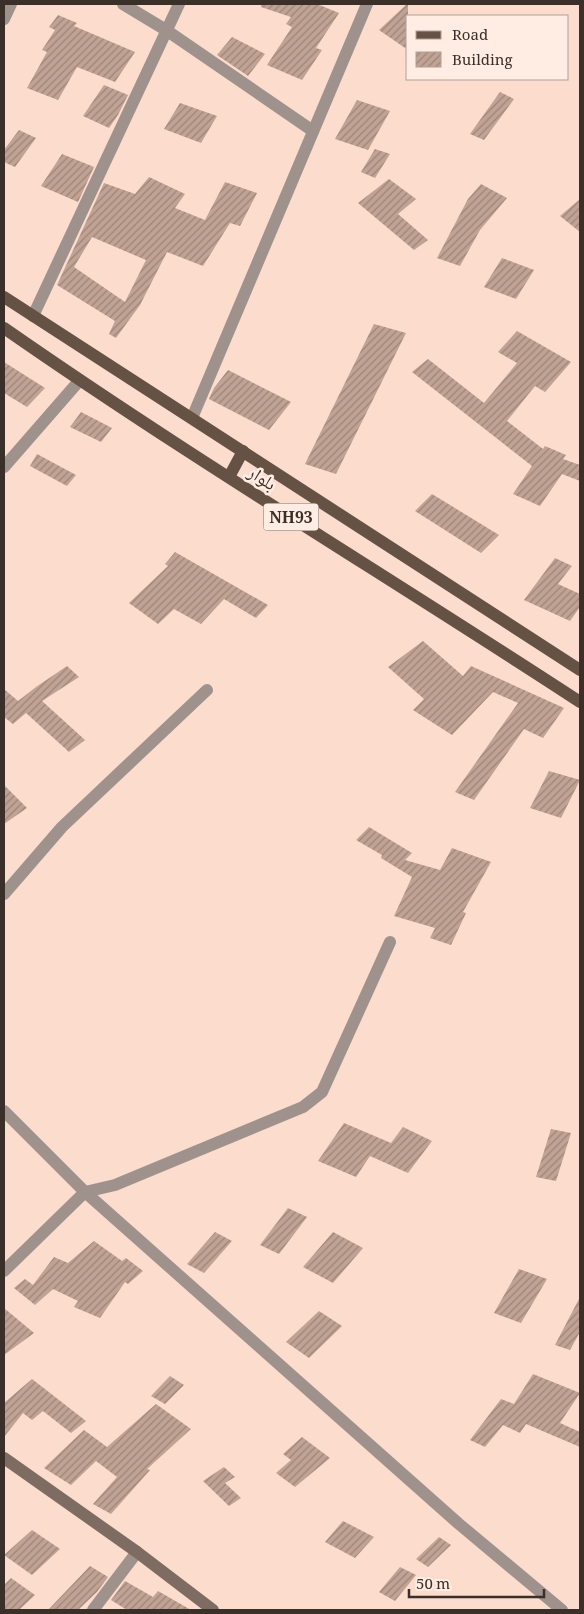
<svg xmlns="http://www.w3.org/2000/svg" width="584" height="1614" viewBox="0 0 584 1614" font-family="Georgia,'Noto Naskh Arabic',serif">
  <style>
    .building { fill: url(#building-hatch); fill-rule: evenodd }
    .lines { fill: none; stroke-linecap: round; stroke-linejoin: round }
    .street { stroke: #9f928c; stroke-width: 12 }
    .secondary { stroke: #7e6c62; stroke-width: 12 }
    .primary { stroke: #665145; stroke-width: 12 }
    .labels { text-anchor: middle; stroke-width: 5; stroke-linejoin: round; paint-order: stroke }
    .shield { fill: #ffece3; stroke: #756861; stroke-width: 1 }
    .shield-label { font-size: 16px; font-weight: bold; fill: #3a2f29 }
    .street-label { font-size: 18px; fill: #3a2f29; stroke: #ffece3 }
  </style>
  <defs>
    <pattern id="building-hatch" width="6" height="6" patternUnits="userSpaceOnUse" patternTransform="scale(1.25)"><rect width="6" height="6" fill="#c0a394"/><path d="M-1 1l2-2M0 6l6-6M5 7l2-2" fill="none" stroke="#9d8579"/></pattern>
  </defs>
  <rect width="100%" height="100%" fill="#fbdccd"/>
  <g class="building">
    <path d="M261 4H317L339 13 316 48 322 50 302 80 267 65 292 27 286 24 291 17 261 7Z"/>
    <path d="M407 4H408V50L379 30Z"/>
    <path d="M58 15 77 23 74 26 135 52 115 82 77 67 58 100 27 88 47 52 42 50 55 30 49 27Z"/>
    <path d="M232 37 265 54 248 76 217 55Z"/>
    <path d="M104 85 128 95 118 115 109 128 83 116Z"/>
    <path d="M500 92 514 99 484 140 470 134Z"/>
    <path d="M357 100 390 111 368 150 335 139Z"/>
    <path d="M180 103 217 116 201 143 164 129Z"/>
    <path d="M19 130 36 138 15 167 4 162V150Z"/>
    <path d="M375 149 390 154 375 178 361 172Z"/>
    <path d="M62 154 94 167 78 202 41 186Z"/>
    <path d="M149 177 185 194 175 208 205 220 225 182 257 193 240 226 230 223 203 266 167 252 140 305 116 338 109 334 115 321 57 285 104 183 135 194ZM92 237 146 260 125 302 74 267Z"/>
    <path d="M389 179 416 199 398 214 428 240 414 250 358 203Z"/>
    <path d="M481 184 507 198 480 230 460 266 437 258 468 199Z"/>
    <path d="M580 199V232L560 216Z"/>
    <path d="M502 258 534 270 516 299 484 287Z"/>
    <path d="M374 324 406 333 336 474 305 464Z"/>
    <path d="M517 331 571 362 545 392 535 386 507 421 543 449 545 446 566 455 563 459 580 465V481L562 474 540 506 513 494 532 466 412 372 428 359 484 403 517 363 498 352Z"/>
    <path d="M4 362 45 388 27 407 4 393Z"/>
    <path d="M228 370 291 402 269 430 209 399 214 388Z"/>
    <path d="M81 412 112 428 101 442 70 427Z"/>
    <path d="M37 454 76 475 67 486 30 466Z"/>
    <path d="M432 494 499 535 481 553 415 511Z"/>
    <path d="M175 552 268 605 256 618 224 599 201 624 174 609 158 624 129 603 168 566 165 564Z"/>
    <path d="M555 558 572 566 558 584 580 594V607L570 621 524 600Z"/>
    <path d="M423 641 463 676 471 666 564 708 543 738 524 729 474 800 455 792 518 703 493 692 452 735 413 710 424 699 388 667Z"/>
    <path d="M67 666 79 677 42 701 85 740 69 752 26 713 13 724 4 717V689L18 701 36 687Z"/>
    <path d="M549 771 580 780 561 818 530 808Z"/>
    <path d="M4 785 27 808 4 824Z"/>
    <path d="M369 827 412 853 405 860 440 870 452 848 491 862 463 912 466 913 451 945 430 938 435 928 394 916 412 877 381 858 382 855 356 840Z"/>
    <path d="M344 1123 391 1143 403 1127 432 1141 408 1173 370 1156 356 1177 318 1161Z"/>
    <path d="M551 1129 571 1133 556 1181 536 1177Z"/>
    <path d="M288 1208 307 1217 279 1254 260 1245Z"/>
    <path d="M215 1232 232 1241 204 1273 187 1264Z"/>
    <path d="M333 1232 363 1248 333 1283 303 1267Z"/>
    <path d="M94 1241 122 1261 126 1258 143 1271 128 1284 125 1282 100 1318 74 1307 78 1301 53 1289 35 1305 14 1288 25 1279 33 1285 54 1257 68 1263Z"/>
    <path d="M519 1269 547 1279 521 1323 494 1313Z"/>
    <path d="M580 1297V1332L570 1350 555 1345Z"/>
    <path d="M4 1308 34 1333 4 1355Z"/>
    <path d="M319 1311 342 1326 309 1358 286 1342Z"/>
    <path d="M533 1374 580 1393 560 1423 580 1432V1447L526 1424 520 1433 503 1425 485 1447 470 1440 501 1399 514 1404Z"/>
    <path d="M170 1376 184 1385 165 1404 151 1396Z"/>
    <path d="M32 1379 86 1421 71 1433 43 1411 32 1420 23 1413 4 1437V1403Z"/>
    <path d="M156 1404 191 1429 147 1469 150 1470 111 1514 93 1504 117 1477 96 1461 71 1485 44 1468 84 1430 107 1447Z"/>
    <path d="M302 1437 330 1458 295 1487 276 1473 291 1460 283 1454Z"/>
    <path d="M224 1467 235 1477 225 1483 241 1498 229 1506 203 1481Z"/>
    <path d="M343 1521 374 1537 355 1558 325 1542Z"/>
    <path d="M32 1530 60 1549 32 1575 4 1555Z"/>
    <path d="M439 1537 451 1545 428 1567 416 1559Z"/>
    <path d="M90 1566 108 1577 97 1592 78 1610H48Z"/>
    <path d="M400 1567 416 1575 395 1601 379 1592Z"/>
    <path d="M11 1578 35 1595 19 1610H4V1585Z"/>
    <path d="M125 1581 153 1597 158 1591 191 1610H127L111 1600Z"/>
  </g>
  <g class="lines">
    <g class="street">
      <path d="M123 4 166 30 313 131"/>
      <path d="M4 19 11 4"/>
      <path d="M33 316 179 4"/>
      <path d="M192 418 367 4"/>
      <path d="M4 467 79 381"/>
      <path d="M4 894 62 827 207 690"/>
      <path d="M4 1111 85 1192 459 1524 562 1610"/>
      <path d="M4 1271 85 1192 115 1185 303 1107 322 1092 390 942"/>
      <path d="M93 1610 137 1552"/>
    </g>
    <path class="secondary" d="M4 1458 137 1552 213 1610"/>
    <g class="primary">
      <path d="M4 297 580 670"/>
      <path d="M4 328C192 459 389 577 580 702"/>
      <path d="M229 477 243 451"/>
    </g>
  </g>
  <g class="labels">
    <rect class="shield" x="263.5" y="503.5" width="55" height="27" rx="4"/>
    <g class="shield-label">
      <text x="291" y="523">NH93</text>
    </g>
    <g class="street-label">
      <text transform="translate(262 478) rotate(33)" y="6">بلوار</text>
    </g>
  </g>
  <rect width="584" height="1614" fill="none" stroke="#3a2f29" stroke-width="10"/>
  <rect x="406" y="15" width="162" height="65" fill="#ffece3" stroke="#b0a099"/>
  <rect x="416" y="31" width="25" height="8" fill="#665145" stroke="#b0a099"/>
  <text x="452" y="40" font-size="15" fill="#3a2f29">Road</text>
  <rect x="416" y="52" width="25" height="15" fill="url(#building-hatch)" stroke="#b0a099"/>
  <text x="452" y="65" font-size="15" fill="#3a2f29">Building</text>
  <path d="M409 1589v8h135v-8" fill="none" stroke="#3a2f29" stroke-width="2.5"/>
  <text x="416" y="1589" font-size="15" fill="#3a2f29" stroke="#ffece3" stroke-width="4" paint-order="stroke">50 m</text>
</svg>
